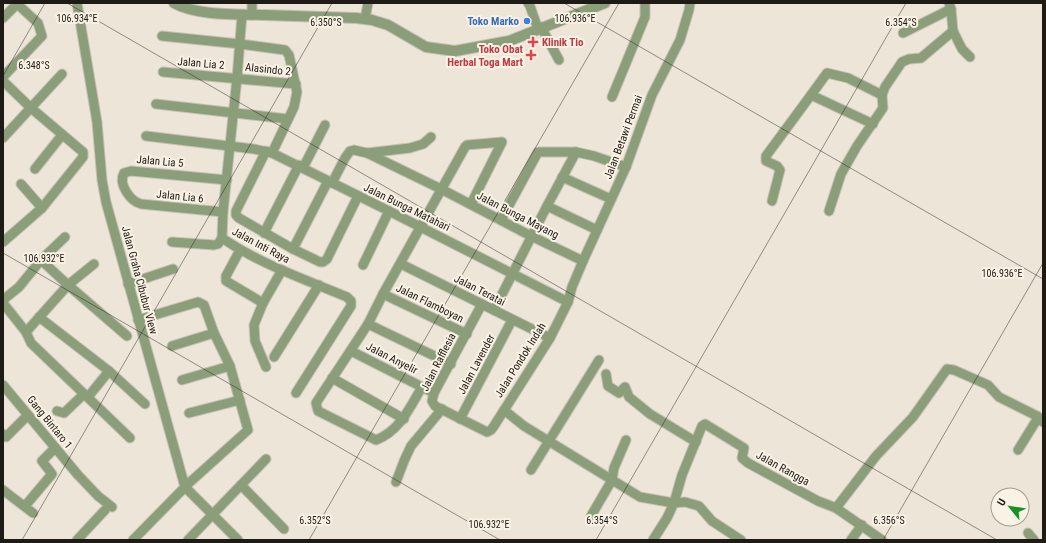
<svg xmlns="http://www.w3.org/2000/svg" width="1046" height="543" viewBox="0 0 1046 543" font-family="'Roboto Condensed',sans-serif">
  <style>
    .lines { fill: none; stroke-linecap: round; stroke-linejoin: round }
    .minor-casing { stroke: #c8c1b4; stroke-width: 11 }
    .tertiary-casing { stroke: #c8c1b4; stroke-width: 12 }
    .minor { stroke: #8a9e7a; stroke-width: 9 }
    .tertiary { stroke: #8a9e7a; stroke-width: 10 }
    .ticks { fill: none; stroke: #1e1b16; stroke-width: 1; stroke-opacity: 0.45 }
    .shop-dot { fill: #3f7fe0; stroke: #faf2e4; stroke-width: 1.5 }
    .health-dot { fill: #e0444e; stroke: #faf2e4; stroke-width: 1.5 }
    .labels { text-anchor: middle; stroke-width: 4; stroke-linejoin: round; paint-order: stroke }
    .shop-label { font-size: 11px; font-weight: bold; fill: #366cbe; stroke: #faf2e4; text-anchor: end }
    .health-label { font-size: 11px; font-weight: bold; fill: #be3a42; stroke: #faf2e4; text-anchor: start }
    .street-label { font-size: 11px; fill: #1e1b16; stroke: #faf2e4 }
    .ticks-label { font-size: 10px; text-anchor: middle; fill: #1e1b16; stroke: #faf2e4; stroke-width: 4; stroke-linejoin: round; paint-order: stroke }
  </style>
  <rect width="100%" height="100%" fill="#ede5d7"/>
  <g class="lines">
    <g class="minor-casing">
      <g id="minor">
        <path d="M77 3 97 122 102 180 106 202 185 487 238 540"/>
        <path d="M528 3 530 6 538 29"/>
        <path d="M242 15 237 78 223 212 222 238C260 264 304 279 347 297L351 301V306L296 393"/>
        <path d="M252 15V3"/>
        <path d="M3 18 16 5"/>
        <path d="M365 19 368 3"/>
        <path d="M541 27 559 60"/>
        <path d="M953 31 962 49 970 57"/>
        <path d="M903 33 951 9"/>
        <path d="M162 36 240 44 285 50 289 55 297 92 294 107 272 153"/>
        <path d="M163 72 296 84"/>
        <path d="M3 77 42 36 38 23 16 3"/>
        <path d="M3 81 31 108 83 152V157L42 208 3 242"/>
        <path d="M612 97 645 17V3"/>
        <path d="M156 104 288 119"/>
        <path d="M873 124 811 95 827 73 848 78 882 95"/>
        <path d="M146 136 254 149 272 153 389 211 568 302"/>
        <path d="M3 138 62 74"/>
        <path d="M266 151 236 211V215L239 218 293 249 320 262H323L327 259 358 196"/>
        <path d="M576 152 594 156 626 167"/>
        <path d="M367 153 441 189 531 236 583 261"/>
        <path d="M303 168 325 125"/>
        <path d="M35 169 62 135"/>
        <path d="M562 177 611 199"/>
        <path d="M332 183 345 158 350 151 354 150 367 153 410 148 423 144 431 137"/>
        <path d="M21 184 42 208"/>
        <path d="M772 201 780 170 777 166 766 161V156L811 95"/>
        <path d="M547 206 597 230"/>
        <path d="M829 211 841 174 857 146 883 108 882 95 885 87 902 62 909 59 921 58 953 31 951 9 949 3"/>
        <path d="M223 212 141 204C130 201 118 184 124 173L131 171 227 180"/>
        <path d="M264 233 299 165"/>
        <path d="M172 242 214 245 218 244 222 238"/>
        <path d="M293 249 328 181"/>
        <path d="M240 250 226 276V281L263 303 282 270"/>
        <path d="M41 260 65 237"/>
        <path d="M94 264 68 285 127 336"/>
        <path d="M401 264 550 338"/>
        <path d="M363 265 389 211"/>
        <path d="M128 284 173 269"/>
        <path d="M383 294 467 334"/>
        <path d="M3 300 19 287 41 260 68 285 26 332 31 343 130 438"/>
        <path d="M3 303 26 332"/>
        <path d="M263 303 254 325 255 341 266 367"/>
        <path d="M482 304 434 393 432 401 435 406 487 432 491 430 494 426 550 338 568 302 572 287 583 261 626 167 652 95 680 40 689 10 690 3"/>
        <path d="M494 310 547 206 576 152H538L501 220"/>
        <path d="M39 317 109 371 145 404"/>
        <path d="M368 324 316 403 318 411 376 440C400 431 410 407 422 387L434 393"/>
        <path d="M172 346 214 333"/>
        <path d="M351 351 422 387"/>
        <path d="M274 357 319 285"/>
        <path d="M451 364 368 324 383 294 465 147 467 145 502 142 471 204"/>
        <path d="M606 374 608 386 619 393 625 387 629 397 650 414 696 442"/>
        <path d="M332 378 404 419"/>
        <path d="M182 380 230 366"/>
        <path d="M3 385 78 475 98 496 112 507"/>
        <path d="M88 397 109 371"/>
        <path d="M504 410 524 426 640 497 674 503 682 475 702 426 705 424 744 448 742 458 748 463 818 501 836 508 876 456 913 417 947 369 954 370 988 385 999 397 1037 416 1043 422"/>
        <path d="M57 411 64 413 84 394"/>
        <path d="M189 413 240 400"/>
        <path d="M460 419 512 320"/>
        <path d="M3 434 6 437 28 415"/>
        <path d="M1018 450 1036 421 1037 416"/>
        <path d="M531 470 599 360"/>
        <path d="M396 482 404 461 411 446 442 409"/>
        <path d="M241 485 284 529"/>
        <path d="M3 490 33 513"/>
        <path d="M25 506 52 474 42 461 55 448"/>
        <path d="M836 508 882 540"/>
        <path d="M591 516 612 480 614 468 626 440"/>
        <path d="M1028 533 1034 540"/>
        <path d="M77 540 105 510"/>
        <path d="M133 540 189 483 248 430 230 366 214 333 204 305 198 302 138 320"/>
        <path d="M188 540 266 459"/>
        <path d="M653 540 667 518 674 503 685 502 699 506 712 521 741 540"/>
        <path d="M851 540 862 525"/>
      </g>
    </g>
    <g class="tertiary-casing">
      <path id="tertiary" d="M174 3C198 16 237 14 264 15 295 16 326 17 356 18L372 20 388 25 426 47 455 51 509 41 605 3"/>
    </g>
    <use href="#minor" class="minor"/>
    <use href="#tertiary" class="tertiary"/>
  </g>
  <path class="ticks" d="M67 3 997 540M564 3 1043 279M3 76 45 3M3 253 500 540M22 540 332 3M309 540 619 3M596 540 906 3M883 540 1043 263"/>
  <circle class="shop-dot" cx="527" cy="21" r="4"/>
  <g class="health-dot">
    <path d="M531 36h4v4h4v4h-4v4h-4v-4h-4v-4h4z"/>
    <path d="M529 49h4v4h4v4h-4v4h-4v-4h-4v-4h4z"/>
  </g>
  <g class="labels">
    <g class="shop-label">
      <text x="519" y="25">Toko Marko</text>
    </g>
    <g class="health-label">
      <text x="542" y="46">Klinik Tio</text>
      <text x="523" y="53" text-anchor="end">Toko Obat<tspan x="523" dy="13">Herbal Toga Mart</tspan></text>
    </g>
    <g class="street-label">
      <text transform="translate(201 63) rotate(5)" y="4">Jalan Lia 2</text>
      <text transform="translate(268 69) rotate(6)" y="4">Alasindo 2</text>
      <text transform="translate(623 137) rotate(-69)" y="4">Jalan Betawi Permai</text>
      <text transform="translate(160 161) rotate(5)" y="4">Jalan Lia 5</text>
      <text transform="translate(180 196) rotate(6)" y="4">Jalan Lia 6</text>
      <text transform="translate(407 207) rotate(26)" y="4">Jalan Bunga Matahari</text>
      <text transform="translate(518 215) rotate(27)" y="4">Jalan Bunga Mayang</text>
      <text transform="translate(261 245) rotate(28)" y="4">Jalan Inti Raya</text>
      <text transform="translate(140 280) rotate(75)" y="4">Jalan Graha Cibubur View</text>
      <text transform="translate(480 290) rotate(27)" y="4">Jalan Teratai</text>
      <text transform="translate(430 303) rotate(26)" y="4">Jalan Flamboyan</text>
      <text transform="translate(392 358) rotate(27)" y="4">Jalan Anyelir</text>
      <text transform="translate(520 360) rotate(-58)" y="4">Jalan Pondok Indah</text>
      <text transform="translate(438 362) rotate(-63)" y="4">Jalan Rafflesia</text>
      <text transform="translate(476 364) rotate(-62)" y="4">Jalan Lavender</text>
      <text transform="translate(50 422) rotate(51)" y="4">Gang Bintaro 1</text>
      <text transform="translate(783 468) rotate(29)" y="4">Jalan Rangga</text>
    </g>
  </g>
  <g class="ticks-label">
    <text x="77" y="22">106.934°E</text>
    <text x="575" y="22">106.936°E</text>
    <text x="901" y="26">6.354°S</text>
    <text x="326" y="26">6.350°S</text>
    <text x="34" y="69">6.348°S</text>
    <text x="44" y="262">106.932°E</text>
    <text x="1002" y="277">106.936°E</text>
    <text x="315" y="524">6.352°S</text>
    <text x="602" y="524">6.354°S</text>
    <text x="889" y="524">6.356°S</text>
    <text x="489" y="528">106.932°E</text>
  </g>
  <rect width="1046" height="543" fill="none" stroke="#1e1b16" stroke-width="8"/>
  <g transform="translate(1010 507) rotate(300)"><circle r="19" fill="#faf2e4" stroke="#a29c92"/>
  <path d="M0-3L7 15L0 10L-7 15Z" fill="#159221"/>
  <text y="-6" font-size="11" font-weight="bold" text-anchor="middle" fill="#1e1b16">U</text>
  </g>
</svg>
